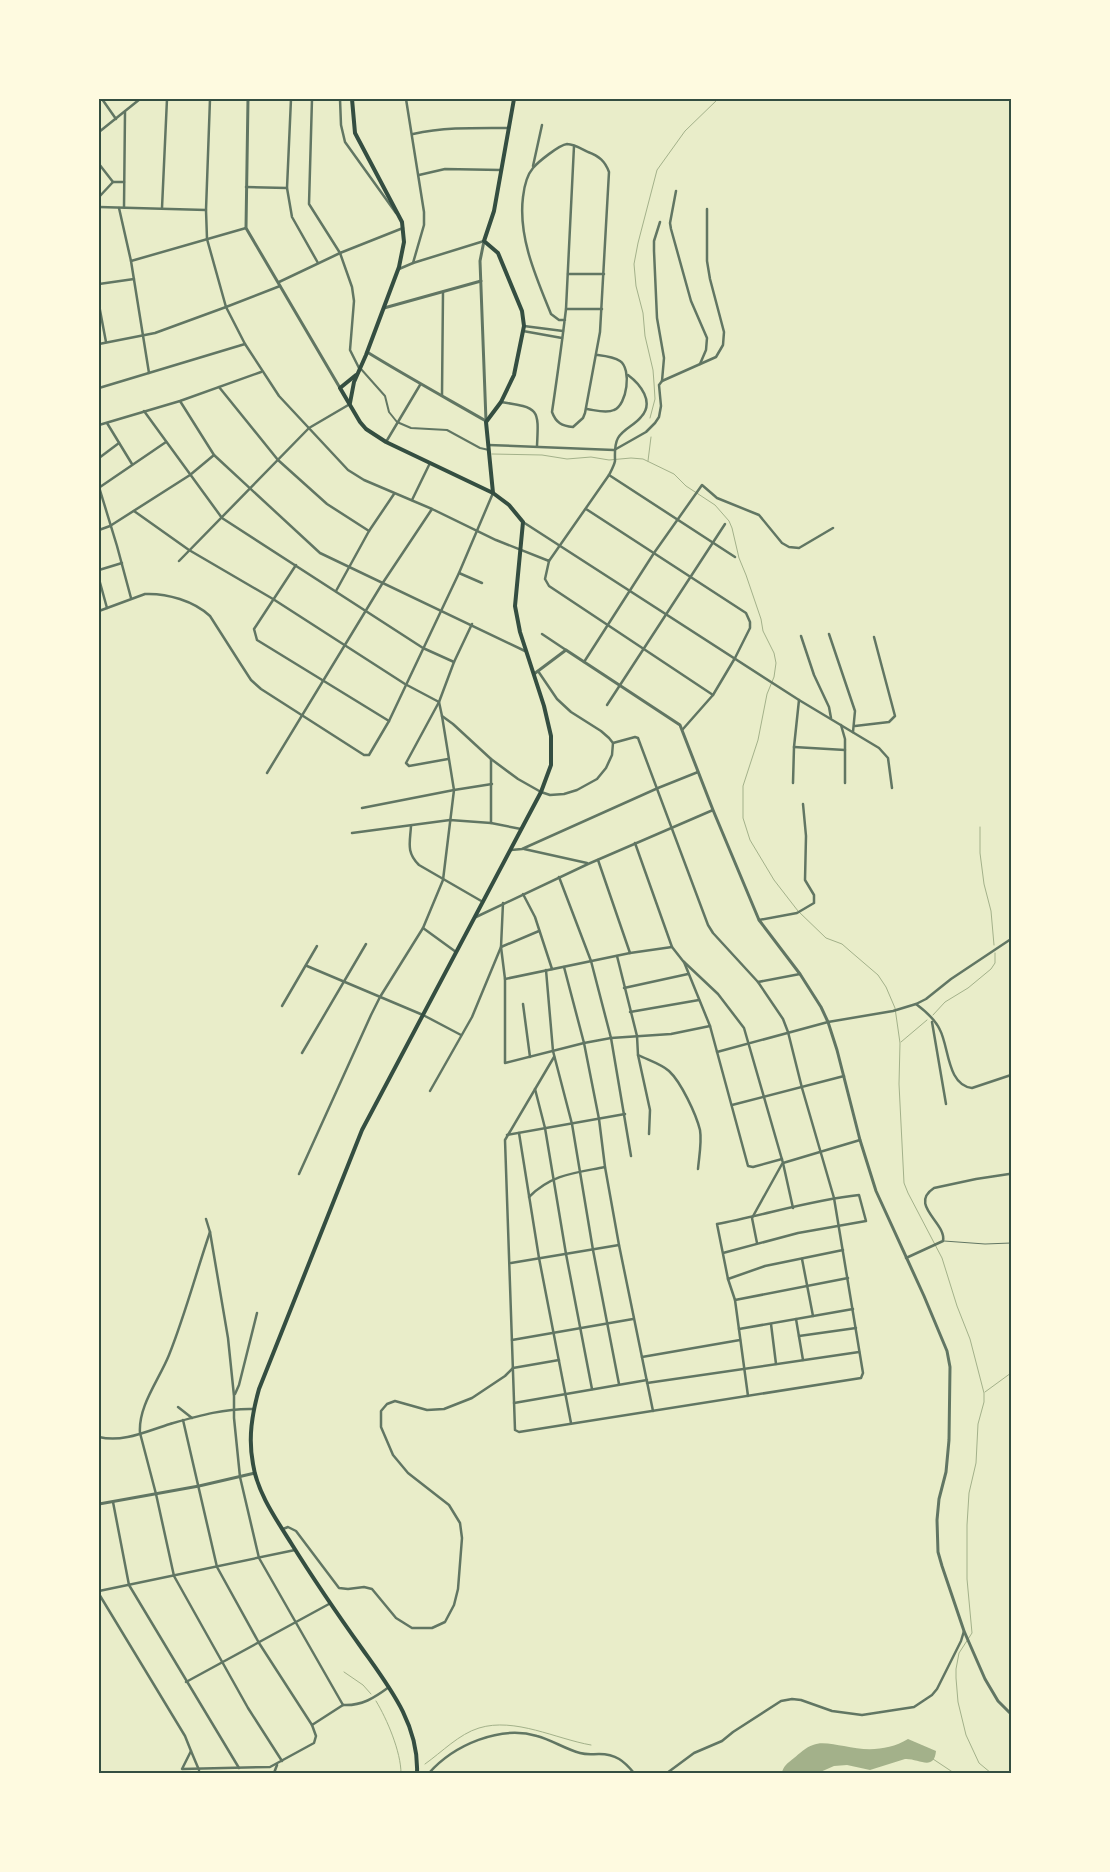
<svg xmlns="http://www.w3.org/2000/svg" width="1110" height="1872" viewBox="0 0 1110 1872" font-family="Lato,sans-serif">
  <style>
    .water { fill: #a3b18a }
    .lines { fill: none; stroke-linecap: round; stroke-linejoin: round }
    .stream { stroke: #a3b18a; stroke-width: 1 }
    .service { stroke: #617663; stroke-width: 1 }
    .pedestrian { stroke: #617663; stroke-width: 2 }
    .minor { stroke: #617663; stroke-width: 2.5 }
    .tertiary { stroke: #617663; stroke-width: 3 }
    .primary { stroke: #344e41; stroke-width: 4 }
    .neatline { fill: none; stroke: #344e41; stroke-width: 2 }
  </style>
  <rect width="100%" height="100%" fill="#e9edc9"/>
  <path class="water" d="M908 1739 936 1751C934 1772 918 1758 905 1759L870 1770 847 1765 834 1766 818 1773H782C783 1766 788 1763 794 1758 799 1754 806 1747 813 1745 822 1741 834 1745 844 1746 866 1751 888 1751 908 1739Z"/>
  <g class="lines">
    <g class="stream">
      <path d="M650 418 655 399 654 383 653 370 645 336 643 313 636 286 634 264 638 243 657 170 685 131 718 99"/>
      <path d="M492 454 542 455 567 459 591 457 609 460 631 458 643 459 674 474 686 486 715 505 729 521 732 528 739 558 746 575 761 619 763 631 774 653 776 663 774 677 767 694 758 740 743 786V818L750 840 774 880 798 911 826 938 842 944 850 951 878 975 886 987 895 1008 900 1043 899 1084 904 1183 908 1193 942 1258 957 1306 970 1339 984 1393V1402L978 1424 976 1463 969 1493 967 1525V1579L972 1633 959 1653 956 1669V1678L958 1702 966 1735 979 1763 991 1773"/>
      <path d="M648 461 651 437"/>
      <path d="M980 827V853L984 884 991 911 994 945"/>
      <path d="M933 1015 945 1002 968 988 991 969 995 963V953"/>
      <path d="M901 1042 927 1020"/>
      <path d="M985 1392 1011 1373"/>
      <path d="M344 1672 363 1685 371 1694"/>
      <path d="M376 1701C387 1719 401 1752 401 1773"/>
      <path d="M933 1759 954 1773"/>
      <path d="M425 1764C442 1752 459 1734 479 1728 515 1717 556 1739 591 1745"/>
    </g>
    <path class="service" d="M944 1241 985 1244 1011 1243"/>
    <path class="pedestrian" d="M361 369 385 396 389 412 397 422 411 428 447 430 480 448 489 450"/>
    <g class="minor">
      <path d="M102 99 116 119"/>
      <path d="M210 99 206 210 207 239 226 307 245 344 279 396 348 470 364 480 432 509 496 540 549 561 609 475C611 471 614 466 615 461 615 453 614 445 618 438 623 429 635 425 641 417 655 402 640 384 628 375"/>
      <path d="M291 99 287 188 292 217 318 263"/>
      <path d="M312 99 309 204 340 253 352 287 354 301 350 350 359 368"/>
      <path d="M340 99 341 125 345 142 396 213"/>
      <path d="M406 99 424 212V225L413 263"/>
      <path d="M99 132 140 99"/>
      <path d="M413 134C445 127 476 128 509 128"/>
      <path d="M99 164 113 182H124"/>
      <path d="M533 166 542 125"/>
      <path d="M419 175 445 169 501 170"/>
      <path d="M246 187 287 188"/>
      <path d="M676 191 670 223 671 229 691 301 707 338 706 350 700 364"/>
      <path d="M99 197 113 182"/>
      <path d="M99 207 206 210"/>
      <path d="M124 207 125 112"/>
      <path d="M119 208 131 261 149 373"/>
      <path d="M162 208 167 99"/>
      <path d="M131 261 246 228"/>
      <path d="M399 269 413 263 484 241"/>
      <path d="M568 274H604"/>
      <path d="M279 282 340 253 403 228"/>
      <path d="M99 284 134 279"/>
      <path d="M99 305 106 342"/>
      <path d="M566 309H602"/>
      <path d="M565 320H559L551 314C536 277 518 237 523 197 524 188 527 175 533 168 538 162 559 145 567 144 574 144 582 149 588 152 599 156 605 161 609 172L600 332 585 413 583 418 573 427C562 426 556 423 552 412 557 378 562 343 566 309L574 146"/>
      <path d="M524 326 563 331"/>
      <path d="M523 331 562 338"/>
      <path d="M99 344 155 333 226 307 280 286"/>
      <path d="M662 381 716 357 723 345 724 332 710 279 707 261V209"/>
      <path d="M219 387 278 460 327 504 369 531"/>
      <path d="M99 388 245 344"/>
      <path d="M442 395 443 292"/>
      <path d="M180 401 214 455 320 553 525 651"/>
      <path d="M501 402C539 408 539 408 537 446"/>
      <path d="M587 409C595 410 606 414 614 410 627 405 632 369 620 361 614 357 605 356 597 355"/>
      <path d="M144 411 222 518 423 648 454 662"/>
      <path d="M107 423 132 464"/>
      <path d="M99 425 180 401 261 372"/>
      <path d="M386 442 420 385"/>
      <path d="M488 445 614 450"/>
      <path d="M616 449 646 432 655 423 659 417 661 406 659 385 662 381 664 358 657 318 654 251V241L660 222"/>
      <path d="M99 458 119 443"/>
      <path d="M609 475 735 557"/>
      <path d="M99 487 117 546 131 598"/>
      <path d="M100 487 166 442"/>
      <path d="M412 500 430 463"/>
      <path d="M586 509 746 613 750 622V628L735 658 713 695 683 729"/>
      <path d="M134 511 189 550 273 599 405 684 439 702 406 763 409 766 448 759"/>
      <path d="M523 522 799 700 879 748 888 758 892 788"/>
      <path d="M99 530 110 526 190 475 214 455"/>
      <path d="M179 561 309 428 350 404"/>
      <path d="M549 561 545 579 549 586 713 695"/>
      <path d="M296 565 254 629 257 640 389 721"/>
      <path d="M99 570 122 563"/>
      <path d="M459 573 482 583"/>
      <path d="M99 579 107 608"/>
      <path d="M336 591 369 531 394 494"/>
      <path d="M99 611 145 594C167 593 194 601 210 616L240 663 251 680 261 689 364 755H369L389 721 459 573 493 493"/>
      <path d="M472 624 454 662 439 702 442 716 453 724 491 759 518 779 541 792 550 795 564 794 577 790 597 779 606 768 612 755 613 743 609 738 601 731 571 712 557 699 538 671"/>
      <path d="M542 634 566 650"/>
      <path d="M829 634 855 711 853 732"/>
      <path d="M801 636 814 675 829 707 831 718"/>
      <path d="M584 662 654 553 702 485 717 498 759 515 782 543 789 547 799 548 833 528"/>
      <path d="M607 705 725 524"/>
      <path d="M841 725 845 739V783"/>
      <path d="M855 726 889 722 895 716 874 637"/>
      <path d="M794 747 845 750"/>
      <path d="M491 759V823"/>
      <path d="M267 773 382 584 432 509"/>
      <path d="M793 783 794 747 799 700"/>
      <path d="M362 808 454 790 492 784"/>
      <path d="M411 826C410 843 406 852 419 865L483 902"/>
      <path d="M352 833 450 820 491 823 521 829"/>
      <path d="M635 843 672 947 683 961 718 994 744 1028 783 1163 793 1208"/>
      <path d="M524 849 587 863"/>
      <path d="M511 850 522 849 658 788 698 772"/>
      <path d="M598 860 630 953"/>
      <path d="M559 877 591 961 611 1038 631 1156"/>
      <path d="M523 894 535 917 552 969"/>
      <path d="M503 903 501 947 505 979V1063L584 1043 611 1038 671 1034 710 1026"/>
      <path d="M476 917 588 864 713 810"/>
      <path d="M759 920 797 913 814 903V895L805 880 806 836 803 804"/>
      <path d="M423 928 456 952"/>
      <path d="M617 956 637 1036 638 1055 650 1110 649 1134"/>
      <path d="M684 962 710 1026 748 1166 753 1167 782 1159"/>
      <path d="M307 966 423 1015 461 1035"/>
      <path d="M564 967 584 1043 599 1119 605 1167 619 1245 653 1411"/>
      <path d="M546 970 553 1051 572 1124 593 1250 619 1384"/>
      <path d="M505 979 630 953 672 947"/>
      <path d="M758 982 800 974"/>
      <path d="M624 988 688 974"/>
      <path d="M523 1004 530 1057"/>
      <path d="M916 1004C924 1010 936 1021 940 1030 949 1047 947 1085 972 1088L1011 1075"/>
      <path d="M282 1006 317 946"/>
      <path d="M630 1012 699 1000"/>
      <path d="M932 1022 946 1104"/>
      <path d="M717 1052 828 1022 893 1011 916 1004 926 999 951 979 1011 939"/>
      <path d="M302 1053 366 944"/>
      <path d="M638 1055C648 1060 661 1064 669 1071 681 1082 696 1114 700 1130 702 1142 699 1157 698 1169"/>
      <path d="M554 1057 505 1140 515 1430 519 1432 861 1378 863 1373 834 1198 802 1088 788 1032 783 1019 758 982 713 933 708 925 638 738 635 737 613 743"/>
      <path d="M535 1089 545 1128 566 1254 592 1389"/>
      <path d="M430 1091 472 1017 501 947 539 931"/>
      <path d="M732 1105 844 1076"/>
      <path d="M519 1133 539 1258 571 1423"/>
      <path d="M507 1135 625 1114"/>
      <path d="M783 1163 860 1140"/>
      <path d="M299 1174 371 1015 380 997 423 928 443 880 454 790 442 716"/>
      <path d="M529 1197C552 1174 575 1173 605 1167"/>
      <path d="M206 1219 210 1232 228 1338 234 1396V1418L240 1477 259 1558 343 1705"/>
      <path d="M210 1232C196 1273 185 1315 169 1355 159 1380 138 1406 140 1433L156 1494 174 1576 248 1708 282 1761"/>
      <path d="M757 1243 752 1218 782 1164"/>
      <path d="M723 1253 798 1233 866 1221 859 1195C811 1200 765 1215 717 1224L728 1279 735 1300 748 1396"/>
      <path d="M906 1258 943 1241C947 1223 908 1205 934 1188L976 1179 1009 1174"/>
      <path d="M802 1259 813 1316"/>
      <path d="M511 1263 619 1245"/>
      <path d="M728 1279 765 1266 843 1250"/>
      <path d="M735 1300 848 1278"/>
      <path d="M796 1319 803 1360"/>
      <path d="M771 1324 776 1364"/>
      <path d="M739 1329 853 1309"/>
      <path d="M799 1336 856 1328"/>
      <path d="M512 1340 633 1319"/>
      <path d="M642 1357 740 1340"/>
      <path d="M647 1383 859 1352"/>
      <path d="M235 1394 239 1385 257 1313"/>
      <path d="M514 1403 647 1380"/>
      <path d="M178 1407 192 1418"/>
      <path d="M183 1420 217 1567 259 1643 312 1725 343 1705"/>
      <path d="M99 1437C123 1443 147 1431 170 1424 198 1416 225 1408 254 1409"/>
      <path d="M113 1502 129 1585 239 1768"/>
      <path d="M283 1529 288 1527 296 1531 339 1588 348 1589 364 1587 372 1589 396 1618 412 1628H432L445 1622 454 1605 458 1589 462 1538 460 1523 449 1505 408 1473 393 1455 381 1427V1411L387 1404 395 1401 427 1410 444 1409 472 1398 505 1376 513 1368 559 1360"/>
      <path d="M99 1591 295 1550"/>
      <path d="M99 1594 185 1736 191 1751 182 1769 270 1767 314 1743 316 1736 312 1725"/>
      <path d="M186 1682 329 1604"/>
      <path d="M343 1705C362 1706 374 1698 389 1687"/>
      <path d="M191 1751 199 1770"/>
      <path d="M274 1773 277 1765"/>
      <path d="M429 1773C454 1745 500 1725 537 1736 552 1740 565 1749 580 1753 587 1755 592 1754 599 1754 616 1754 624 1761 634 1773"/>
      <path d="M667 1773 694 1753 722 1741 733 1732 781 1701 792 1699 801 1700 832 1711 862 1715 914 1707 932 1695 937 1689 961 1641 964 1631"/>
    </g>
    <g class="tertiary">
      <path d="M248 99 246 228 340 388"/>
      <path d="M484 241 480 261 486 421"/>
      <path d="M384 308 481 281"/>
      <path d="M367 352C406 376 446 398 486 421"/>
      <path d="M534 674 566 650 680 725 713 810 759 920 800 974 821 1007 828 1022 837 1050 860 1140 876 1191 924 1296 947 1351 950 1367 949 1440 946 1472 939 1499 937 1520 938 1552 942 1566 964 1631 985 1679 998 1701 1011 1714"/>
      <path d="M99 1504 199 1486 255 1473"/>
    </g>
    <g class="primary">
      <path d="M356 375 340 388 360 422 366 429 386 442 493 493 509 505 523 522 515 606 520 632 544 706 551 736V765L541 792 362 1130 259 1389C252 1414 248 1438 253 1464 257 1492 276 1519 291 1543 314 1580 338 1615 363 1650 390 1688 419 1725 417 1773"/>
      <path d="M350 403 354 382 366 355 399 267 404 242 402 222 355 133 352 99"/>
      <path d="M493 493 486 422 501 402 514 375 524 326 522 311 498 253 484 241 494 211 514 99"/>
    </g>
  </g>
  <rect width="1110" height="1872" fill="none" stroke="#fefae0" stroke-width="200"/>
  <rect x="100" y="100" width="910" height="1672" class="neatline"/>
</svg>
